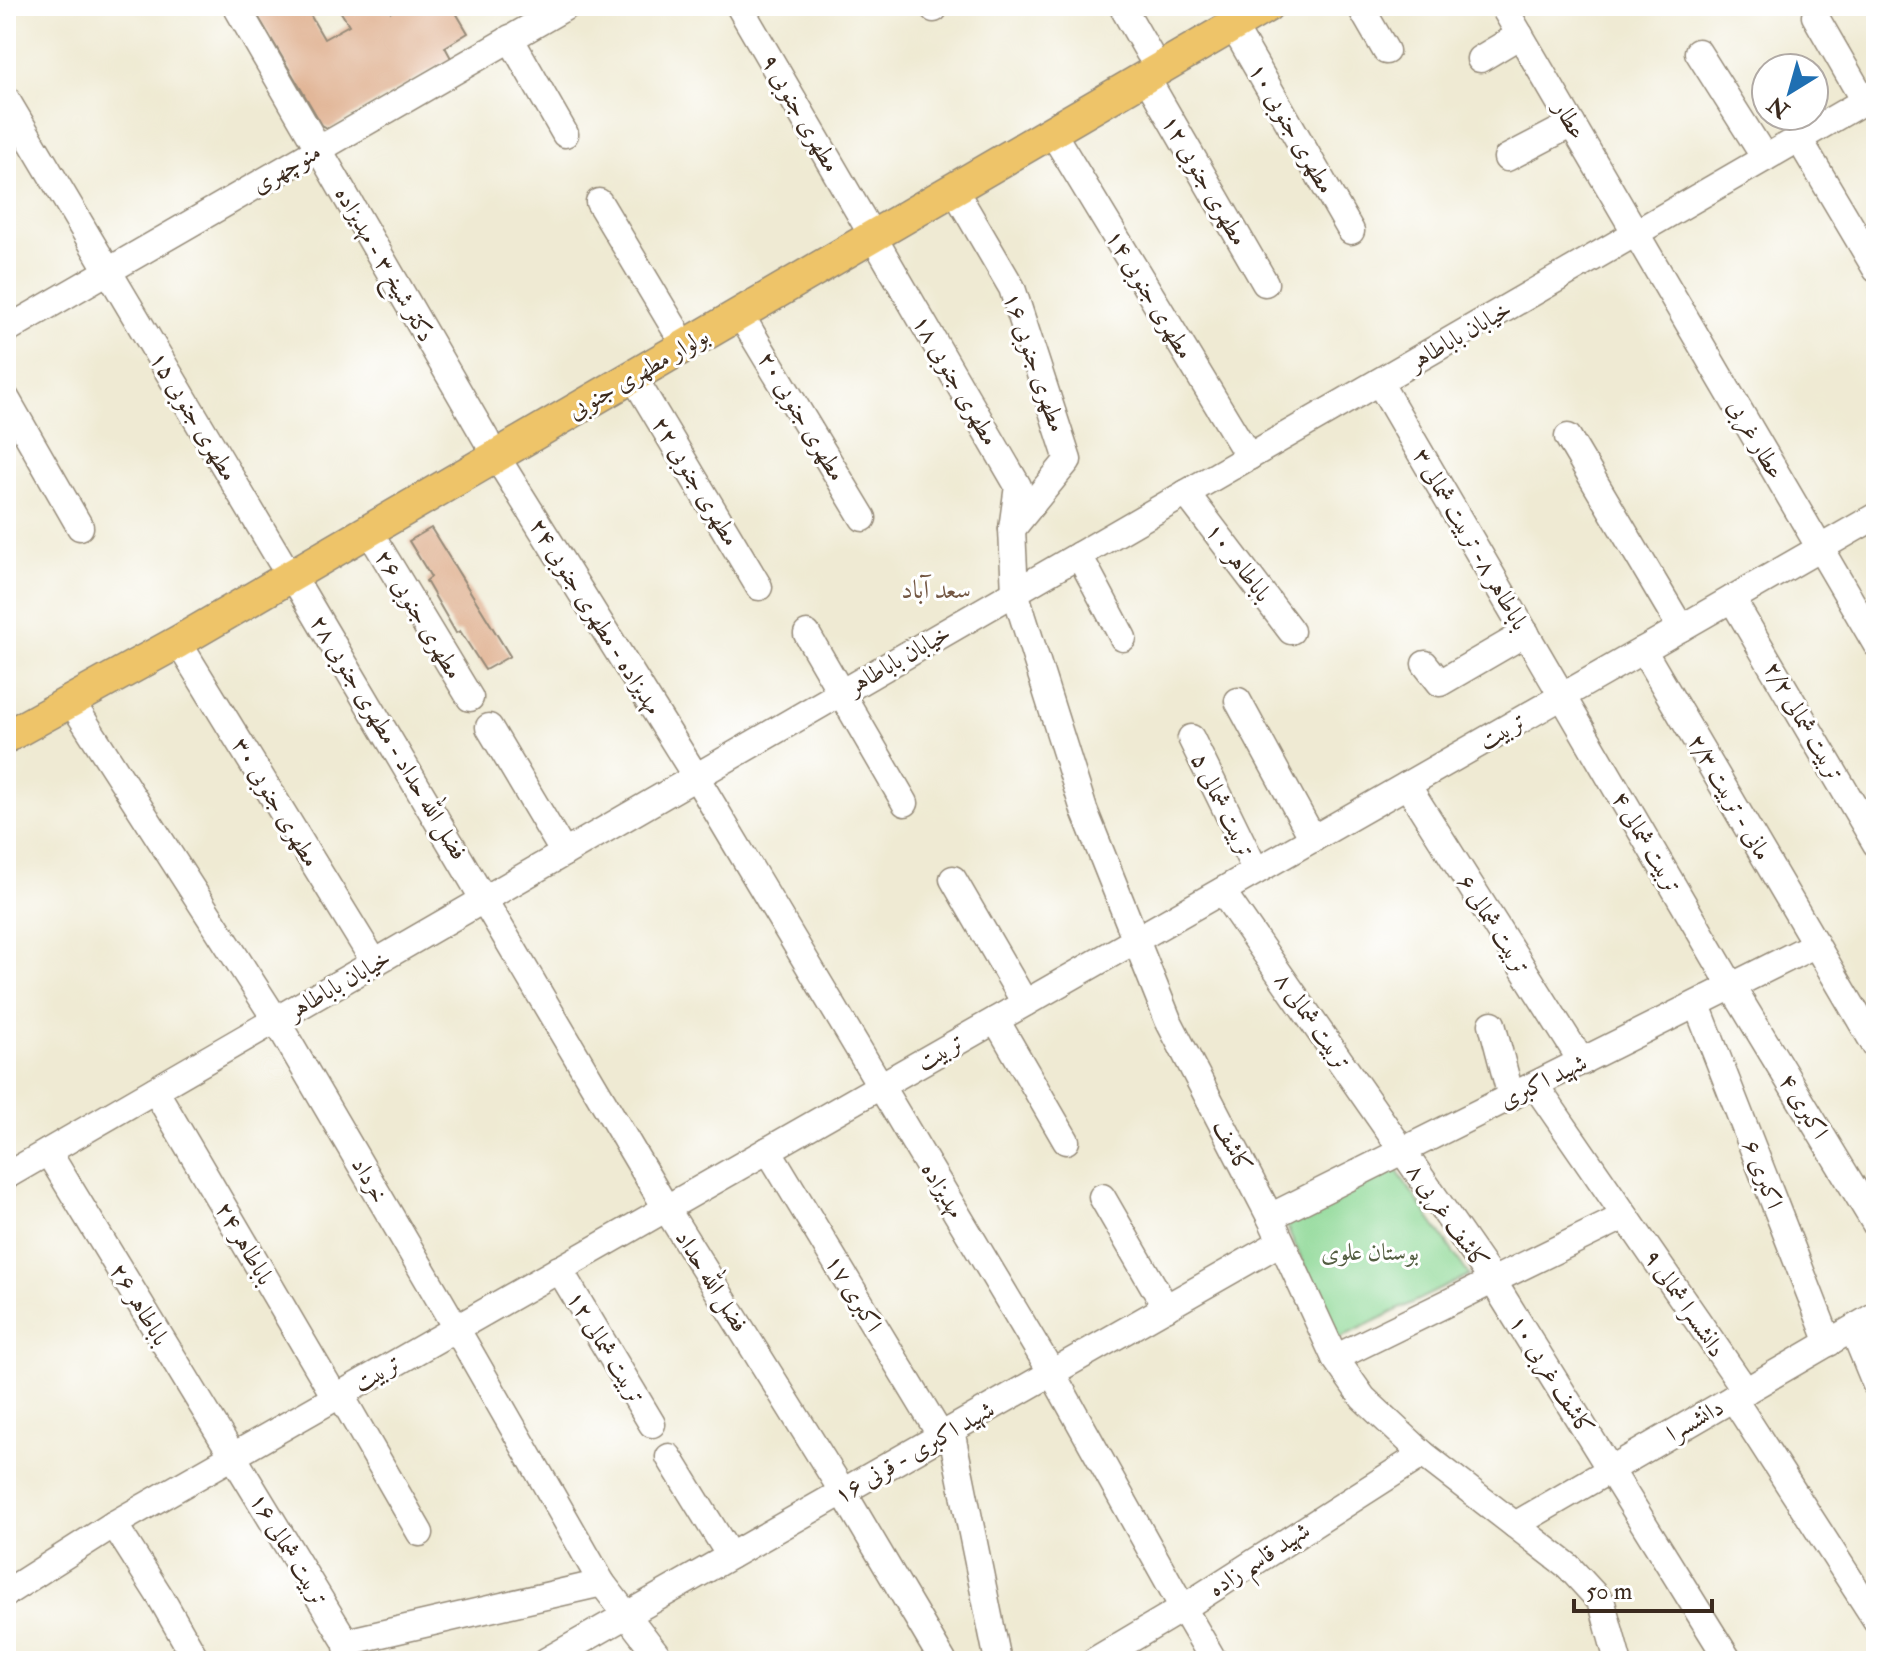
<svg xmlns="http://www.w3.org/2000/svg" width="1882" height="1667" viewBox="0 0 1882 1667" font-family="'IM FELL Double Pica',Amiri,serif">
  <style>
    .green { fill: #8dd895; stroke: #64815a; stroke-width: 2 }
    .building { fill: #dead8b }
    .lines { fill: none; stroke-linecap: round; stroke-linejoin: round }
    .minor-casing { stroke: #958a78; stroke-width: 29 }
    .major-casing { stroke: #958a78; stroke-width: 35 }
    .minor { stroke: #fff; stroke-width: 26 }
    .major { stroke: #eec469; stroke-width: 32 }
    .labels { text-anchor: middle; stroke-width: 6; stroke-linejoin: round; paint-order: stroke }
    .street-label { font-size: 24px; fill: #3b2a1e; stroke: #fff }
    .park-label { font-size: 24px; fill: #545e42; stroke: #fff }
    .neighbourhood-label { font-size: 26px; fill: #745844; stroke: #fff }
  </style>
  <rect width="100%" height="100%" fill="#fff"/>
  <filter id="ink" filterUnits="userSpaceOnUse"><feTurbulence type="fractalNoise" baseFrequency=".0125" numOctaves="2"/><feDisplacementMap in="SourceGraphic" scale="16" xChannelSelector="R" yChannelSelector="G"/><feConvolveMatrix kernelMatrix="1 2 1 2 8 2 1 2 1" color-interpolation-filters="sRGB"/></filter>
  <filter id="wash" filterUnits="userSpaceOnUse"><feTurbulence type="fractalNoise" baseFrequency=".006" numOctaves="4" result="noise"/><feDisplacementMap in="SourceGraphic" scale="32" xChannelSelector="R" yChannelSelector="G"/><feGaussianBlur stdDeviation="1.8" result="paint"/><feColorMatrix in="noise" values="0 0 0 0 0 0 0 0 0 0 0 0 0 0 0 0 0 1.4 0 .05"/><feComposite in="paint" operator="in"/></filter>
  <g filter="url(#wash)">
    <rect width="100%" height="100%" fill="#efead3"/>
    <path class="green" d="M1395 1168 1469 1275 1338 1339 1285 1223Z"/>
    <g id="blocks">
      <g class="building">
        <path d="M252 6H305L324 39 349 25 337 6H387L391 12 401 6H452L468 33 445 47 451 58 329 129 322 125Z"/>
        <path d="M431 528 510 656 485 670 460 631 456 633 426 581 431 577 409 541Z"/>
      </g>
    </g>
  </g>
  <g filter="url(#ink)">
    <use href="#blocks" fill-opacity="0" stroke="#958a78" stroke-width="2"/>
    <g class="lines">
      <g class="minor-casing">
        <g id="minor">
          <path d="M236 6 486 439"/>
          <path d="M739 6 1018 486 1012 529 1015 592 1084 810 1168 1020 1270 1217 1335 1358 1363 1398 1423 1454 1568 1566 1602 1603 1618 1661"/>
          <path d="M933 6 934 9"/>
          <path d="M1122 6 1149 53"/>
          <path d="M1360 6 1386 51"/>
          <path d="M1503 6 1876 644"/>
          <path d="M1815 16 1864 101"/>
          <path d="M1233 26 1351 231"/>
          <path d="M510 38 565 134"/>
          <path d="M1698 52 1765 158"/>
          <path d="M1480 59 1520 35"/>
          <path d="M1146 77 1265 283"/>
          <path d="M6 99 280 560"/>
          <path d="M1052 132 1249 457"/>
          <path d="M1799 139 1876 269"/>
          <path d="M1507 158 1572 124"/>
          <path d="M954 189 1012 288 1068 460 1012 529"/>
          <path d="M599 202 675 329"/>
          <path d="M740 314 863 518"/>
          <path d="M6 330 567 6"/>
          <path d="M633 376 759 587"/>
          <path d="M1379 382 1732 987 1876 1225"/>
          <path d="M6 398 80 527"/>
          <path d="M1568 437 1681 628"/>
          <path d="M496 456 696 777 1052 1373 1183 1608 1214 1661"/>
          <path d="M1186 493 1291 631"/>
          <path d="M369 531 470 698"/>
          <path d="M1079 555 1123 638"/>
          <path d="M292 575 666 1208 843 1492 943 1661"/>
          <path d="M1732 599 1876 844"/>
          <path d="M807 634 905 803"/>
          <path d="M178 642 375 963"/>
          <path d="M1643 650 1876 1047"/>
          <path d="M1425 664 1440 683 1526 633"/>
          <path d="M71 701 276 1020 456 1328 602 1583 662 1661"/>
          <path d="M1238 701 1313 839"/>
          <path d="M489 727 564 853"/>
          <path d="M1191 738 1256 871"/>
          <path d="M1407 785 1582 1062"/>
          <path d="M953 879 1025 1003"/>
          <path d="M1222 891 1493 1281 1729 1661"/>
          <path d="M1697 1005 1829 1343"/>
          <path d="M996 1020 1066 1141"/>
          <path d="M1492 1024 1511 1097"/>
          <path d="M1535 1085 1746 1391"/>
          <path d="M155 1090 335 1397"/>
          <path d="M768 1150 941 1436"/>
          <path d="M48 1152 346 1642 350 1661"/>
          <path d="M6 1176 1876 94"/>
          <path d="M1102 1197 1166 1308"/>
          <path d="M1270 1217 1816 944"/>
          <path d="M559 1269 652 1424"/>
          <path d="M1853 1329 1876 1385"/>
          <path d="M1335 1358 1625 1216"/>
          <path d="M340 1394 420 1533"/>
          <path d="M1733 1398 1876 1620"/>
          <path d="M951 1430 998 1661"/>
          <path d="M669 1457 730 1556"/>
          <path d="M114 1524 161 1598 197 1661"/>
          <path d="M1515 1525 1876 1315"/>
          <path d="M6 1593 114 1524 1643 650 1876 516"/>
          <path d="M346 1642 602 1583"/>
          <path d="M546 1661 1281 1242"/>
          <path d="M1094 1661 1183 1608 1423 1454"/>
        </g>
      </g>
      <g class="major-casing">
        <path id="major" d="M6 737 178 642 1267 6"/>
      </g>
      <use href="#minor" class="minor"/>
      <use href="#major" class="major"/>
    </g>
  </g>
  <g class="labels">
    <g class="street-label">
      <text transform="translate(801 113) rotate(60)" y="8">مطهری جنوبی ۹</text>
      <text transform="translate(1570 120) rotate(60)" y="8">عطار</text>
      <text transform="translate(1292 128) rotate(60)" y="8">مطهری جنوبی ۱۰</text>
      <text transform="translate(286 168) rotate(-30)" y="8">منوچهری</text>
      <text transform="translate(1205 180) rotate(60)" y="8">مطهری جنوبی ۱۲</text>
      <text transform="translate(385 264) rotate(60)" y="8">دکتر شیخ ۳ - مهدیزاده</text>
      <text transform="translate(1150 294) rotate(59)" y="8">مطهری جنوبی ۱۴</text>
      <text transform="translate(1460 335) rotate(-30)" y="8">خیابان باباطاهر</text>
      <text transform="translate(1035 362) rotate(71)" y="8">مطهری جنوبی ۱۶</text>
      <text transform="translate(638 373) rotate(-30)" y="8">بولوار مطهری جنوبی</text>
      <text transform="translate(956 380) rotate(60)" y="8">مطهری جنوبی ۱۸</text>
      <text transform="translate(194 416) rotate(59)" y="8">مطهری جنوبی ۱۵</text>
      <text transform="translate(802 416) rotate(59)" y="8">مطهری جنوبی ۲۰</text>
      <text transform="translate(1756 439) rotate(60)" y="8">عطار غربی</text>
      <text transform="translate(696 481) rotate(59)" y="8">مطهری جنوبی ۲۲</text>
      <text transform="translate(1471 539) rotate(60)" y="8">باباطاهر ۸- تربیت شمالی ۳</text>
      <text transform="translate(1239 562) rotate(53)" y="8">باباطاهر ۱۰</text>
      <text transform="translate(419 614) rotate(59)" y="8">مطهری جنوبی ۲۶</text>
      <text transform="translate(596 616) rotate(58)" y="8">مهدیزاده - مطهری جنوبی ۲۴</text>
      <text transform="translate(899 659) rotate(-30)" y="8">خیابان باباطاهر</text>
      <text transform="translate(1804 721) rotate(60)" y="8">تربیت شمالی ۲/۲</text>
      <text transform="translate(1502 731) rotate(-30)" y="8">تربیت</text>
      <text transform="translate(389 737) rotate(59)" y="8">فضل الله حداد - مطهری جنوبی ۲۸</text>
      <text transform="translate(1730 797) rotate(60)" y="8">مانی - تربیت ۲/۳</text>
      <text transform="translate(276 802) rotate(59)" y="8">مطهری جنوبی ۳۰</text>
      <text transform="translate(1223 805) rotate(64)" y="8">تربیت شمالی ۵</text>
      <text transform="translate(1647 842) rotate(60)" y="8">تربیت شمالی ۴</text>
      <text transform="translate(1494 924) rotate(58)" y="8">تربیت شمالی ۶</text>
      <text transform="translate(339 984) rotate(-30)" y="8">خیابان باباطاهر</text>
      <text transform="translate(1313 1021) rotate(55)" y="8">تربیت شمالی ۸</text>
      <text transform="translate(940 1052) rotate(-30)" y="8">تربیت</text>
      <text transform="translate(1543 1081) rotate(-26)" y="8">شهید اکبری</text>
      <text transform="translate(1804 1106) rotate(59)" y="8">اکبری ۴</text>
      <text transform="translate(1233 1146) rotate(63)" y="8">کاشف</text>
      <text transform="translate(1763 1174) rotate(69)" y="8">اکبری ۶</text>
      <text transform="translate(370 1180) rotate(60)" y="8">خرداد</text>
      <text transform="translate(943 1190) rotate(59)" y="8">مهدیزاده</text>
      <text transform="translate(1448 1216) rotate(55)" y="8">کاشف غربی ۸</text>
      <text transform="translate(245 1243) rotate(60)" y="8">باباطاهر ۲۴</text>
      <text transform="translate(712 1281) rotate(58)" y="8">فضل الله حداد</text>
      <text transform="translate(854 1293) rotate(59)" y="8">اکبری ۱۷</text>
      <text transform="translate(1685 1303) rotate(56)" y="8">دانشسرا شمالی ۹</text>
      <text transform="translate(140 1304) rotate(59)" y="8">باباطاهر ۲۶</text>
      <text transform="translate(606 1347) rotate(59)" y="8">تربیت شمالی ۱۲</text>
      <text transform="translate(377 1373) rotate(-30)" y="8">تربیت</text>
      <text transform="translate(1552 1375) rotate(58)" y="8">کاشف غربی ۱۰</text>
      <text transform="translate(1695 1420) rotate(-30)" y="8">دانشسرا</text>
      <text transform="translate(914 1452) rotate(-30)" y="8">شهید اکبری - قرنی ۱۶</text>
      <text transform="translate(289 1549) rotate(59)" y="8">تربیت شمالی ۱۶</text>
      <text transform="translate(1259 1559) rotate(-33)" y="8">شهید قاسم زاده</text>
    </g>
    <g class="park-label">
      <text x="1370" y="1260">بوستان علوی</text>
    </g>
    <g class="neighbourhood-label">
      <text x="936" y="598">سعد آباد</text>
    </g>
  </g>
  <rect width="1882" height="1667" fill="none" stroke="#fff" stroke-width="32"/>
  <g transform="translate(1790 92) rotate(217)"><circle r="38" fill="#ffffff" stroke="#b1aaa5" stroke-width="2"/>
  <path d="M0-6L14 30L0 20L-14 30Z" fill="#1f6fb2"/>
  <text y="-12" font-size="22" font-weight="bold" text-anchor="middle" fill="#3b2a1e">N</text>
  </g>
  <path d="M1574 1599v12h138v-12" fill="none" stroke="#3b2a1e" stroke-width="4"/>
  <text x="1586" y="1599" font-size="24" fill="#3b2a1e" stroke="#ffffff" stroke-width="6" paint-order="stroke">50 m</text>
</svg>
